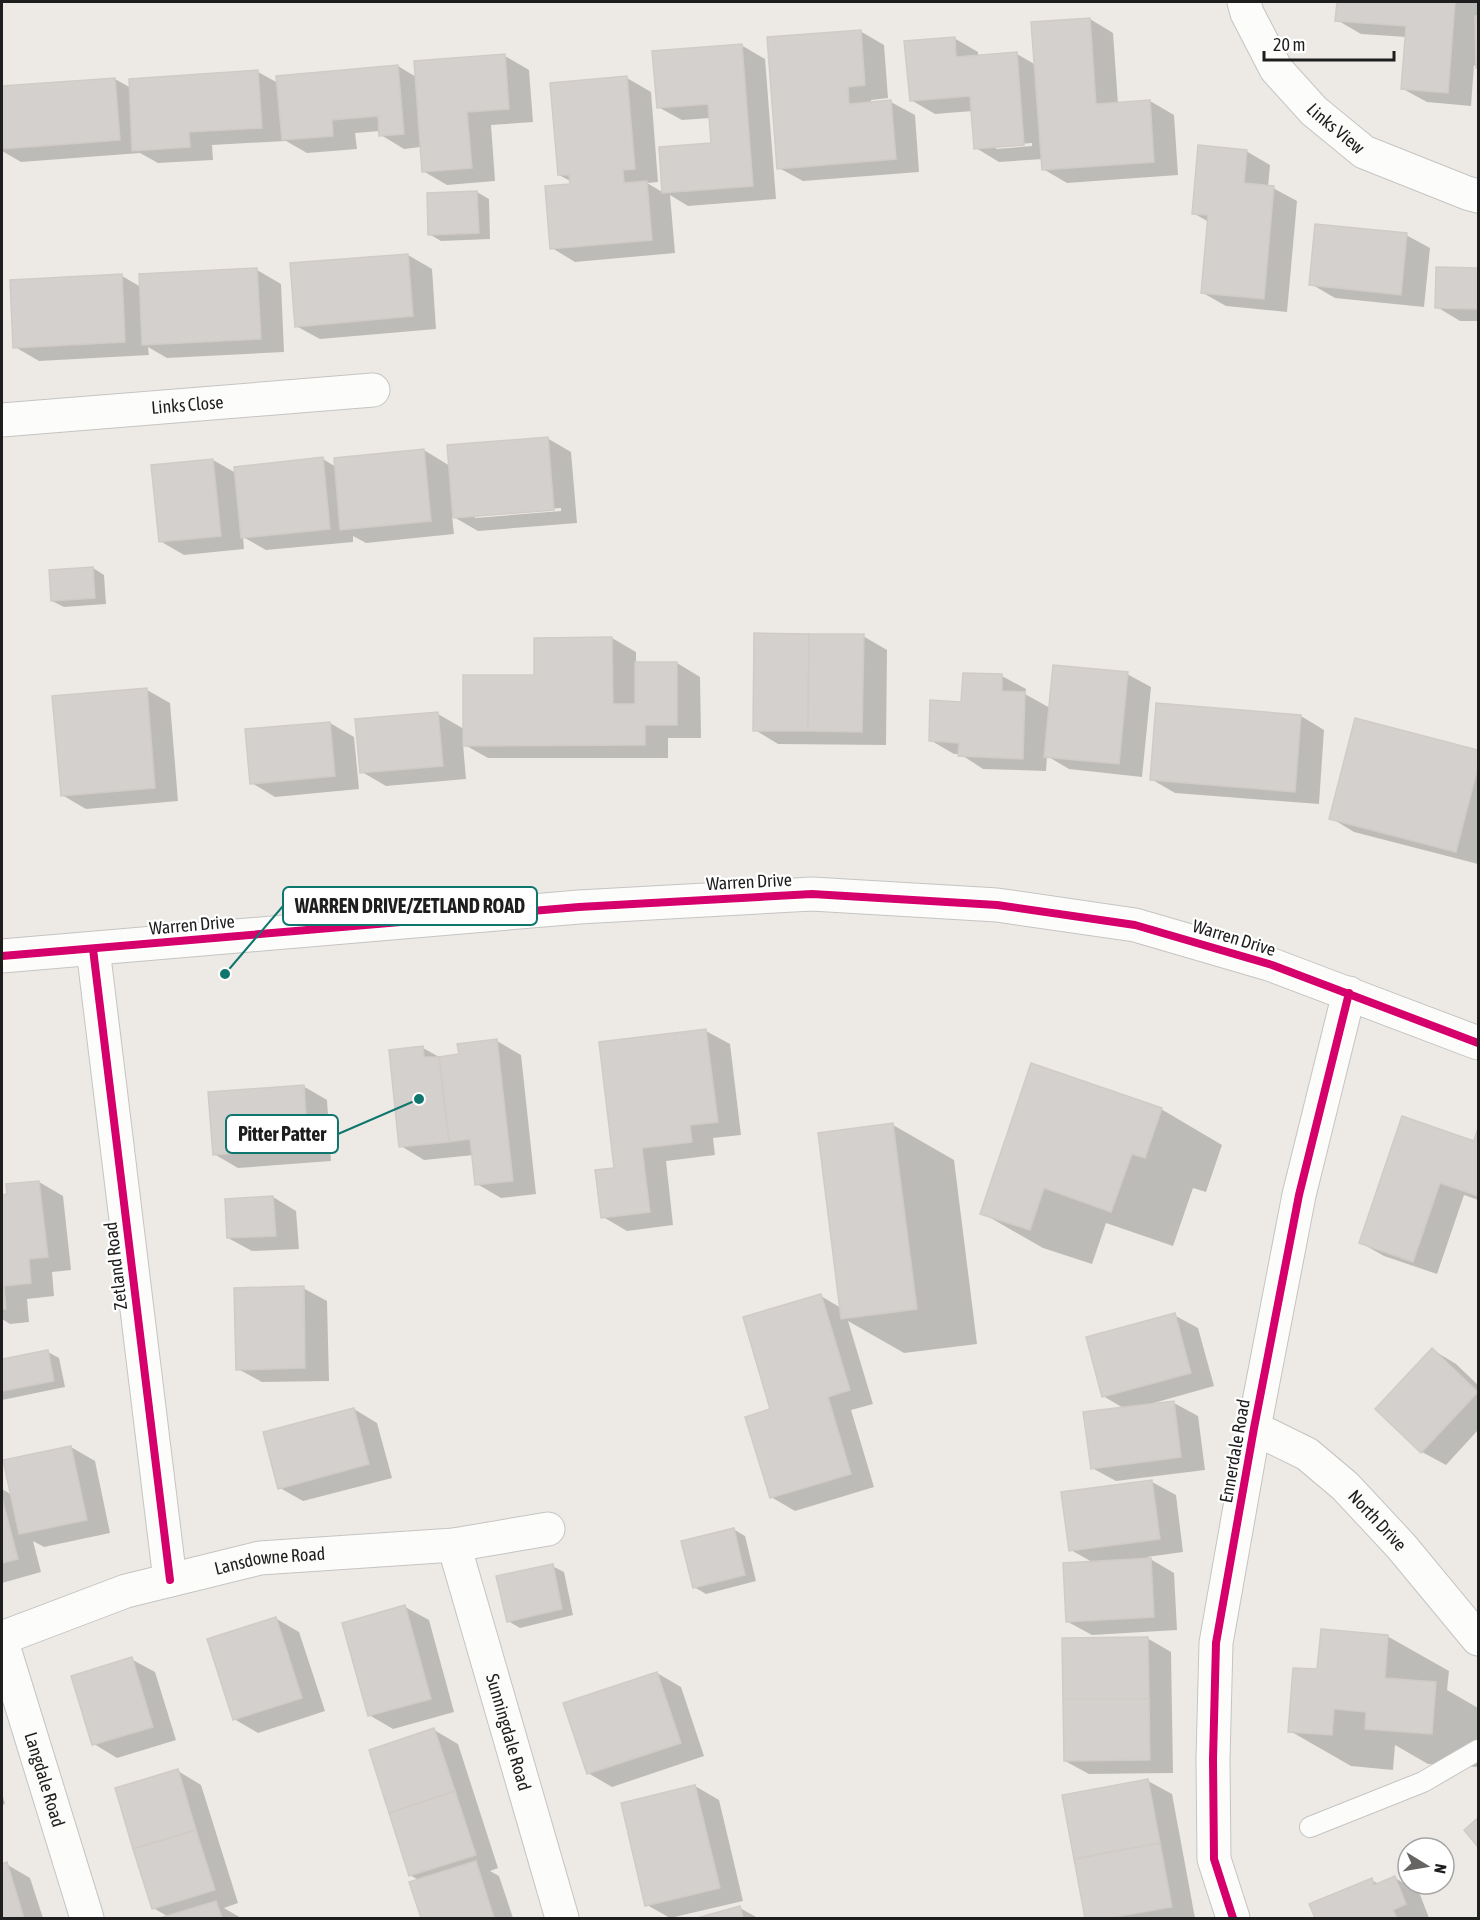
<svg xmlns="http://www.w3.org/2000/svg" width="1480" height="1920" viewBox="0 0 1480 1920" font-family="'Asap Condensed',sans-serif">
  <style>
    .shadow { fill: #0003; fill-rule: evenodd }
    .building { fill: #d4d0cd; stroke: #d0cbc7; stroke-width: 1.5 }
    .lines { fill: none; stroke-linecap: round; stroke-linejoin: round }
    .service-casing { stroke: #c5c4c2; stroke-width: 22 }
    .minor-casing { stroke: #c5c4c2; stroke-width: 35 }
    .tertiary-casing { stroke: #c5c4c2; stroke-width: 35 }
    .service { stroke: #fcfcfb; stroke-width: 20 }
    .minor { stroke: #fcfcfb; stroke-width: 33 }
    .tertiary { stroke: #fcfcfb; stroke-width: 33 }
    .cycleway-casing { stroke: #fff; stroke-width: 11 }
    .cycleway { stroke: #d6006c; stroke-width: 8 }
    .labels { text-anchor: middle; stroke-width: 4.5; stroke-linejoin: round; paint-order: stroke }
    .street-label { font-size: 18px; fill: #1e1e1e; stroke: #fff }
    .leader { fill: none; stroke: #0f766e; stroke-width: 2 }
    .callout-dot { fill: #0f766e; stroke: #fff; stroke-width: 2 }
    .callout { fill: #fff; stroke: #0f766e; stroke-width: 2 }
    .callout-label { font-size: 20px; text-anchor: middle; font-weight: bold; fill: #1e1e1e }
  </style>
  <rect width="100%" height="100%" fill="#edeae6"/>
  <g class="shadow">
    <path d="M1338 2H1478V68L1474 65 1471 106 1427 102 1403 89 1407 37 1361 34 1337 20Z"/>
    <path d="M1090 19 1113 33 1118 104 1150 101 1174 115 1178 175 1067 183 1043 169V159L999 162 976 148 973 111 935 114 911 100 954 38 978 52V57L1017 54 1036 65ZM1032 143V146L996 149V146Z"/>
    <path d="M860 31 884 45 888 98 871 100V104L891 102 915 115 919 172 803 181 779 168Z"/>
    <path d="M741 45 765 59 776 199 688 206 670 195 675 253 575 262 552 248 572 185V182L559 175 627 78 651 92 658 182 647 183 664 193 712 145 710 118 682 120 658 107Z"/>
    <path d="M505 56 529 70 533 122 491 125 495 181 447 185 423 171 421 147 404 149 381 135 380 131 355 133 357 149 307 153 286 141 212 145 213 160 158 163 140 153 21 162 2 151V88L115 79 131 88 258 72 278 83 398 66 416 77Z"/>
    <path d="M1246 151 1270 165 1268 187 1273 188 1297 201 1287 312 1226 306 1203 293 1209 222 1193 213Z"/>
    <path d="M477 192 489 199 490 239 441 241 429 234Z"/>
    <path d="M1406 235 1430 248 1424 307 1335 298 1311 284Z"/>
    <path d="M408 255 432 269 436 329 320 339 296 326Z"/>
    <path d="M1438 268 1478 269V321H1460L1437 307Z"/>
    <path d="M257 270 281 284 284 352 167 358 148 347 149 355 39 361 15 347 122 276 141 287Z"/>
    <path d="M547 438 571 452 577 523 478 531 452 516 454 534 366 543 353 536V542L266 550 243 537 244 549 184 555 160 541 213 460 236 473 323 459 336 467 424 450 450 466ZM561 508V511L475 518V515Z"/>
    <path d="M93 568 104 575 106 604 64 607 52 601Z"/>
    <path d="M863 636 887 650 886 745 778 744 755 730Z"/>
    <path d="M612 638 636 652V663H677L700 677 701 738H668V758H488L463 744 466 779 386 786 362 772 438 714 464 729Z"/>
    <path d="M1127 674 1151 687 1142 777 1069 769 1047 756 1046 771 983 769 960 754H954L930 740 963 703 1002 676 1026 689 1025 694 1050 708Z"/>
    <path d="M147 690 170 703 178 801 86 809 62 795Z"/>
    <path d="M1301 716 1324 730 1319 804 1175 793 1151 779Z"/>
    <path d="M1356 720 1478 752V864L1354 832 1331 818Z"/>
    <path d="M330 723 354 737 359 789 275 797 252 783 247 731Z"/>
    <path d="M706 1031 730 1044 741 1135 713 1138 715 1155 666 1161 673 1225 627 1231 603 1217 616 1169Z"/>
    <path d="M497 1041 521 1055 536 1194 501 1198 477 1184 474 1155 424 1160 401 1146 423 1048 441 1058 460 1056Z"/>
    <path d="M303 1086 327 1100 331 1161 238 1168 214 1154Z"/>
    <path d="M1161 1109 1222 1145 1206 1192 1193 1188 1173 1246 1106 1223 1092 1264 1043 1248 982 1213Z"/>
    <path d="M893 1125 954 1160 977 1344 904 1353 848 1321 873 1404 851 1410 874 1487 795 1511 771 1497 772 1410 821 1296 841 1308Z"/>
    <path d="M1478 1133V1200L1464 1195 1437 1274 1384 1256 1361 1243 1475 1143Z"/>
    <path d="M39 1182 63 1196 71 1270 52 1272 54 1296 27 1299 29 1322 10 1324 2 1319V1196H9Z"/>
    <path d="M273 1197 296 1211 299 1249 252 1251 228 1238Z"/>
    <path d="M303 1288 327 1301 329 1381 262 1382 238 1369Z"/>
    <path d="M1174 1315 1198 1328 1214 1386 1150 1404V1406L1174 1403 1198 1416 1205 1470 1116 1481 1092 1468 1125 1409 1103 1396Z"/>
    <path d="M1433 1350 1456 1364 1478 1385V1430L1446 1465 1422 1452Z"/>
    <path d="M48 1352 59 1358 65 1387 2 1400V1361Z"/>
    <path d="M354 1409 377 1423 392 1478 303 1501 280 1488Z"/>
    <path d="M71 1447 95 1461 110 1533 44 1547 33 1541 41 1572 2 1583V1489L12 1495Z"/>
    <path d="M1152 1482 1176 1495 1183 1552 1147 1557 1174 1573 1177 1630 1092 1635 1068 1622 1092 1562 1071 1550Z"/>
    <path d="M733 1529 745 1536 756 1581 706 1594 694 1587Z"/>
    <path d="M552 1566 564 1572 573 1615 520 1628 508 1621Z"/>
    <path d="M405 1607 429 1620 454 1712 393 1729 369 1715Z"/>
    <path d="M275 1618 299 1632 325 1711 258 1733 234 1719Z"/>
    <path d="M1387 1636 1449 1671 1447 1690 1478 1708V1767L1428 1764 1395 1745 1393 1770 1351 1766 1290 1731Z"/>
    <path d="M1147 1638 1171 1652 1173 1773 1089 1774 1065 1761Z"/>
    <path d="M131 1659 155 1672 176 1740 117 1758 94 1744Z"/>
    <path d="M657 1673 681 1687 704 1756 612 1787 588 1773Z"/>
    <path d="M434 1730 458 1744 498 1868 490 1871 499 1876 513 1918H423L411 1883 420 1881 410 1875Z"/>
    <path d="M178 1771 201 1785 238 1903 224 1908 241 1918H165L169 1917 153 1908Z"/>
    <path d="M1148 1781 1172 1794 1195 1918H1086L1064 1796Z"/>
    <path d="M695 1786 719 1800 743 1901 670 1918 647 1905Z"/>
    <path d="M2 1793 5 1804 2 1805Z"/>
    <path d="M6 1864 30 1878 43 1918H2V1865Z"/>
    <path d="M1395 1878 1419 1892 1429 1918H1316L1311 1905 1371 1880 1379 1884Z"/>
    <path d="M740 1908 758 1918H702Z"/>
  </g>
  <g class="building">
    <path d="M1337 2H1455L1448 93 1401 89 1406 26 1335 21Z"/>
    <path d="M1475 16H1478V68H1476Z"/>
    <path d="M1090 18 1096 104 1150 100 1154 162 1042 170 1031 22Z"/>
    <path d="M861 30 865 85 848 87 849 104 891 100 896 159 777 169 767 37Z"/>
    <path d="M955 37 956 57 1017 52 1024 145 974 149 970 96 910 101 904 41Z"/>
    <path d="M742 44 753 186 662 193 659 147 711 143 708 104 657 108 652 51Z"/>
    <path d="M505 54 509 109 467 112 472 168 422 172 414 61Z"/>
    <path d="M398 65 404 134 379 136 378 116 332 120 333 136 282 140 276 76Z"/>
    <path d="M258 70 262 128 189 132 190 147 132 151 129 79Z"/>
    <path d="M627 76 635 169 623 170 624 183 647 181 652 240 550 249 545 186 570 184 569 175H558L550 83Z"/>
    <path d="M115 78 120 140 2 149V86Z"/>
    <path d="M1198 145 1247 150 1244 183 1274 186 1264 299 1201 293 1208 215 1192 214Z"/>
    <path d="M477 191 479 233 428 235 427 193Z"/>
    <path d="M1315 224 1407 233 1401 295 1309 285Z"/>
    <path d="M408 254 413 316 295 327 290 263Z"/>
    <path d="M1436 267 1478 268V309L1435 308Z"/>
    <path d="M257 268 261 339 142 345 139 274Z"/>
    <path d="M122 274 125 342 13 348 10 280Z"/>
    <path d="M548 437 554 510 453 518 447 445Z"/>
    <path d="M424 449 431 521 340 530 334 458Z"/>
    <path d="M323 457 330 529 241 538 234 467Z"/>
    <path d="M213 459 221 536 159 542 151 465Z"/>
    <path d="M93 567 95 598 51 601 49 570Z"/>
    <path d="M754 633 809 634 808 731H753Z"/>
    <path d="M809 634H864L862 732 808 731Z"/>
    <path d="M612 637 613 704H635V662H677V725H645V745L463 746V675H534V638Z"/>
    <path d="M1053 665 1128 672 1119 764 1044 757Z"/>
    <path d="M963 673 1002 674V691L1025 692 1023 759 958 756 959 743 929 741 930 700 961 702Z"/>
    <path d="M147 688 155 788 61 796 52 696Z"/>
    <path d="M1156 703 1301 715 1295 792 1150 780Z"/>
    <path d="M438 712 443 766 360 773 355 719Z"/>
    <path d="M1355 718 1478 750V767L1456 852 1329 819Z"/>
    <path d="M330 722 335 776 250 784 245 729Z"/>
    <path d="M706 1029 718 1122 690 1125 692 1142 642 1148 650 1212 601 1218 595 1170 614 1168 599 1042Z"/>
    <path d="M497 1039 513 1181 475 1185 470 1139 449 1142 439 1057 459 1054 457 1044Z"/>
    <path d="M423 1046 424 1057H439L449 1142 399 1147 389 1050Z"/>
    <path d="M1031 1063 1162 1108 1145 1158 1132 1154 1111 1212 1044 1188 1030 1230 980 1214Z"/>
    <path d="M304 1085 308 1148 213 1155 208 1092Z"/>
    <path d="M1402 1116 1474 1141 1478 1128V1196L1440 1183 1413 1262 1359 1243Z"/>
    <path d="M893 1123 917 1309 841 1319 818 1133Z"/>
    <path d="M39 1181 48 1257 29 1259 31 1283 4 1286 6 1309H2V1195L7 1194 6 1184Z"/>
    <path d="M273 1196 276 1236 227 1238 225 1199Z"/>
    <path d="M304 1286 305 1368 236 1370 234 1288Z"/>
    <path d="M821 1294 850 1390 828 1397 851 1474 770 1498 745 1417 770 1409 743 1317Z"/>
    <path d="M1175 1313 1191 1373 1102 1397 1086 1337Z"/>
    <path d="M1432 1348 1478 1392 1421 1453 1375 1409Z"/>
    <path d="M48 1350 54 1381 2 1391V1359Z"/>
    <path d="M1174 1401 1181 1457 1091 1469 1083 1412Z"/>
    <path d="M354 1408 369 1464 278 1489 263 1432Z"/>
    <path d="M71 1446 87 1520 19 1534 3 1460Z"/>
    <path d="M1152 1480 1160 1539 1069 1551 1061 1492Z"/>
    <path d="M2 1498 18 1559 2 1563Z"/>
    <path d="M734 1528 745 1575 693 1588 681 1541Z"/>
    <path d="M1151 1558 1154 1617 1066 1622 1063 1563Z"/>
    <path d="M553 1564 562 1609 507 1622 496 1576Z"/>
    <path d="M405 1605 431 1699 368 1716 342 1623Z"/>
    <path d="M276 1617 302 1698 233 1720 207 1639Z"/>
    <path d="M1321 1629 1388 1635 1385 1678 1436 1682 1432 1734 1365 1729 1366 1712 1334 1709 1332 1735 1288 1732 1293 1668 1317 1669Z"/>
    <path d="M1148 1637 1149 1699H1063L1062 1638Z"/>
    <path d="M132 1657 153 1727 92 1745 71 1676Z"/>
    <path d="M657 1672 681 1743 587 1774 563 1703Z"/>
    <path d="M1063 1699H1149L1150 1760 1064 1761Z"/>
    <path d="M434 1728 455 1791 389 1813 369 1750Z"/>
    <path d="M178 1769 196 1830 133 1849 115 1788Z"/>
    <path d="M1148 1779 1160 1843 1074 1859 1062 1795Z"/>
    <path d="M695 1785 720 1888 645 1906 621 1803Z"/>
    <path d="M455 1791 476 1855 409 1876 389 1813Z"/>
    <path d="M1478 1818V1847L1464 1830Z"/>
    <path d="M196 1830 215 1890 152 1909 133 1849Z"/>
    <path d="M1160 1843 1172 1907 1109 1918H1085L1074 1859Z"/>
    <path d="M476 1861 494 1918H421L409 1882Z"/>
    <path d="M7 1862 24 1918H2V1864Z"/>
    <path d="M1395 1876 1406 1904 1393 1910 1397 1918H1315L1309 1904 1372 1878 1374 1885Z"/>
    <path d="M216 1901 222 1918H160Z"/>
    <path d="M740 1906 743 1918H697Z"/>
  </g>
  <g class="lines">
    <g class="service-casing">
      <path id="service" d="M1310 1827 1423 1782 1478 1750"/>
    </g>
    <g class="minor-casing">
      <g id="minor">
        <path id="s1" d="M1244 2 1247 13 1276 69 1314 111 1364 152 1467 193 1478 196"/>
        <path id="s2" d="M2 420 373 390"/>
        <path d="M93 949 170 1580"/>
        <path id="s3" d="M1254 1428 1307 1454 1345 1486 1401 1546 1478 1639"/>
        <path id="s4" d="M454 1545 562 1918"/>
        <path id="s5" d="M2 1638 126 1591 260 1558 454 1545 548 1529"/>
        <path id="s6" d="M2 1642 87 1918"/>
        <path d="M1233 1918 1214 1859 1213 1759 1216 1643 1254 1428 1299 1195 1349 993"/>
      </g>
    </g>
    <g class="tertiary-casing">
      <path id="tertiary" d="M2 956 579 907 812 894 997 905 1135 925 1272 965 1478 1043"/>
    </g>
    <use href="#service" class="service"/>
    <use href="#minor" class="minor"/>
    <use href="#tertiary" class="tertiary"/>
    <g class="cycleway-casing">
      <g id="cycleway">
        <path d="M93 949 170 1580"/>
        <path d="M2 956 579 907 812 894 997 905 1135 925 1272 965 1478 1043"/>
        <path d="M1233 1918 1214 1859 1213 1759 1216 1643 1254 1428 1299 1195 1349 993"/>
      </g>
    </g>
    <use href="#cycleway" class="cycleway"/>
  </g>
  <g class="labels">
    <g class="street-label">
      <text dy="6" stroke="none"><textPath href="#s1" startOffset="159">Links View</textPath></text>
      <text dy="6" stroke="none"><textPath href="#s2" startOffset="186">Links Close</textPath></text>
      <text transform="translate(749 882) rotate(-3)" y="6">Warren Drive</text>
      <text transform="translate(192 925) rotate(-5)" y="6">Warren Drive</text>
      <text transform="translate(1234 938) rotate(17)" y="6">Warren Drive</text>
      <text transform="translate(116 1266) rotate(-97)" y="6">Zetland Road</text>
      <text transform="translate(1235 1451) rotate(-80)" y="6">Ennerdale Road</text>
      <text dy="6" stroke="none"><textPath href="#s3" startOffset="156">North Drive</textPath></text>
      <text dy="6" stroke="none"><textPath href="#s5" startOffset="280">Lansdowne Road</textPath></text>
      <text dy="6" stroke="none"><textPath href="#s4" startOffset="195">Sunningdale Road</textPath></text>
      <text dy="6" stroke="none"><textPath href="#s6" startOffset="144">Langdale Road</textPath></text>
    </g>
  </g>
  <path class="leader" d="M225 974L283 906M419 1099L338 1134"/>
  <g class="callout-dot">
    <circle cx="225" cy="974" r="6"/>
    <circle cx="419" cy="1099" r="6"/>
  </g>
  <g class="callout">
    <rect x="283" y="887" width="254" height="38" rx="6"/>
    <rect x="226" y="1115" width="112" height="38" rx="6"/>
  </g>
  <g class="callout-label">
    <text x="410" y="913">WARREN DRIVE/ZETLAND ROAD</text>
    <text x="282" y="1141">Pitter Patter</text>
  </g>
  <rect width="1480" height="1920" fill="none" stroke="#1e1e1e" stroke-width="6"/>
  <g transform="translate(1426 1866) rotate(101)"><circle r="28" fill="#ffffff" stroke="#a5a5a5" stroke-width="1.5"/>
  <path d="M0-4.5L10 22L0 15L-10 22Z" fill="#666564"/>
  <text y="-9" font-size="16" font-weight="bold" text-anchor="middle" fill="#1e1e1e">N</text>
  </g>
  <path d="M1264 51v9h130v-9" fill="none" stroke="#1e1e1e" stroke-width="3"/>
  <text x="1273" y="51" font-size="18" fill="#1e1e1e" stroke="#ffffff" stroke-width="4.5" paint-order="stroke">20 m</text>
</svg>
